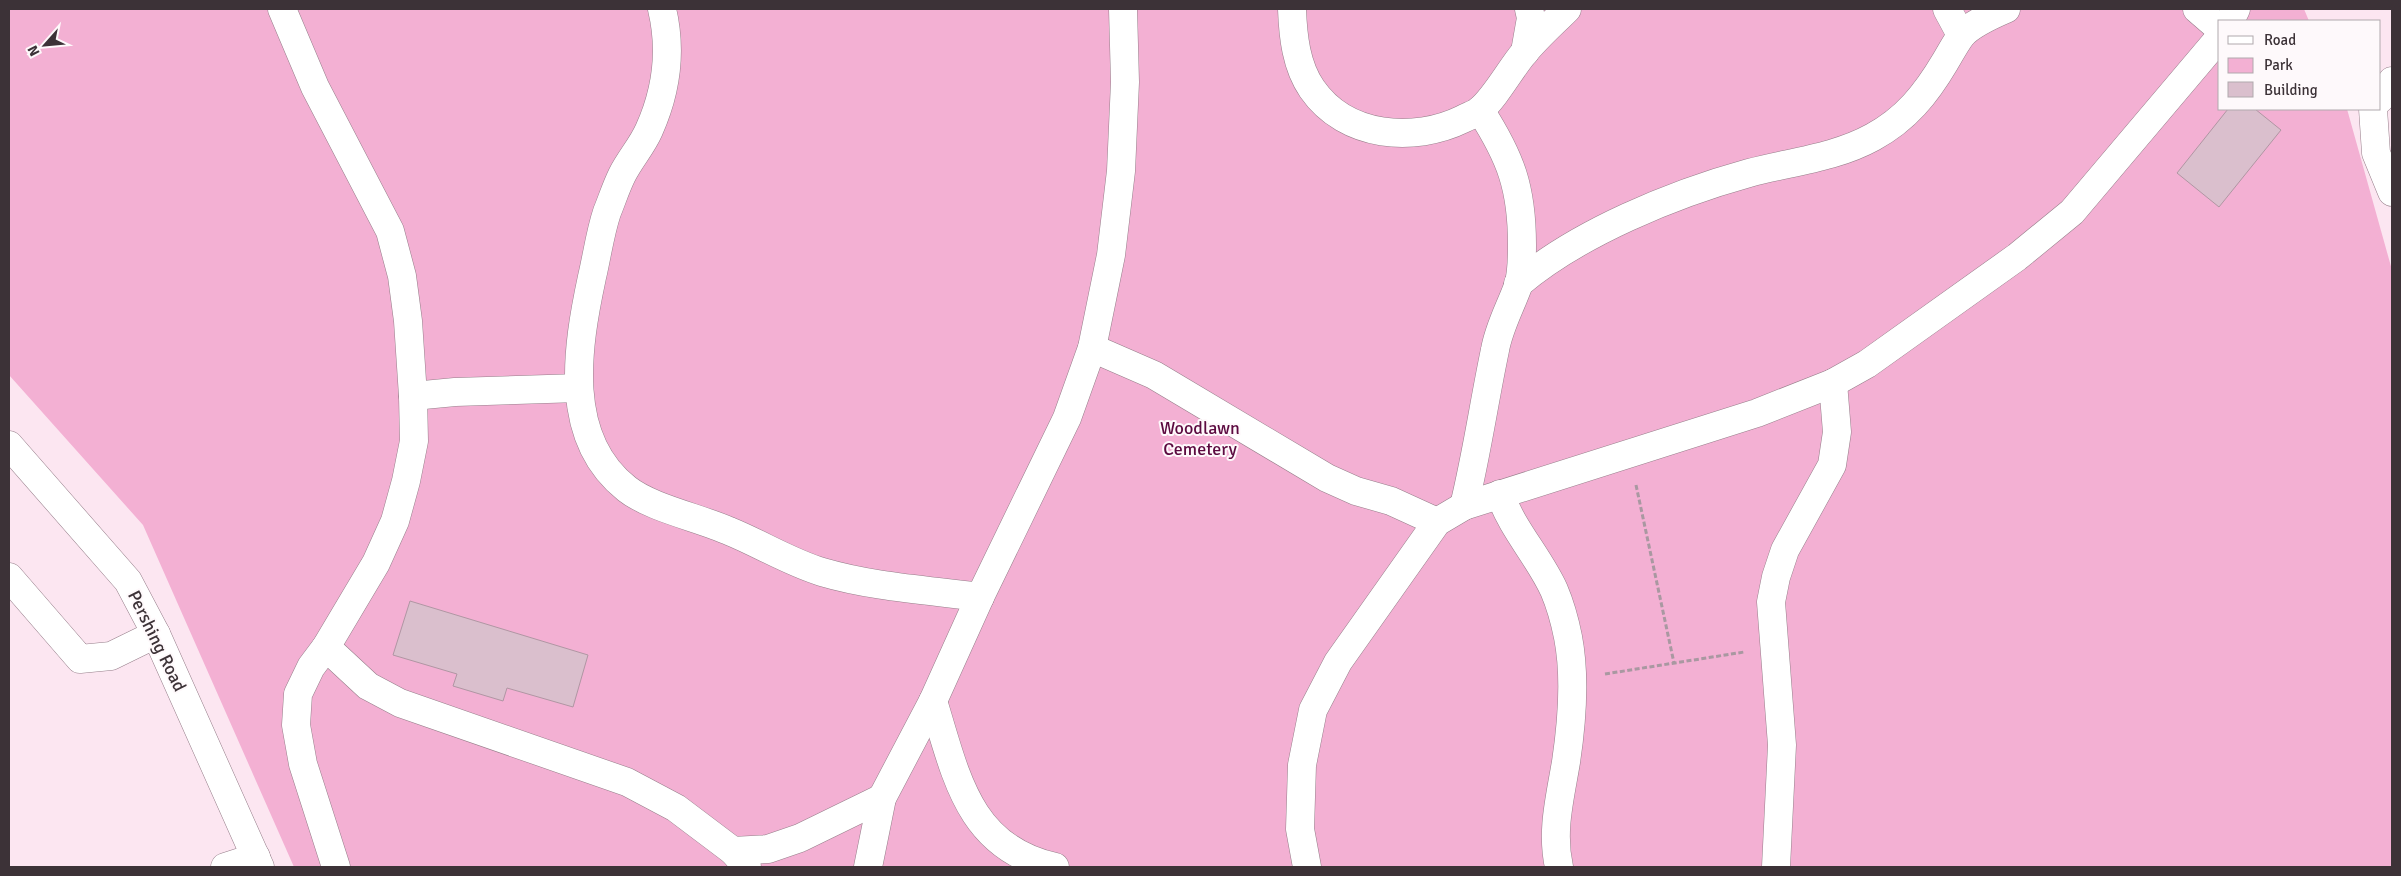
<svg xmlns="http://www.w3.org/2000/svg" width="2401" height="876" viewBox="0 0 2401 876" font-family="Signika,sans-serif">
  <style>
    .green { fill: #f3b0d3 }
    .building { fill: #dabfcd; stroke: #b096a3 }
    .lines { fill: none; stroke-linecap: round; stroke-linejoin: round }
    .minor-casing { stroke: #967e8a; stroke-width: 29 }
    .path { stroke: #a998a1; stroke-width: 3; stroke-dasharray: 5 2.5; stroke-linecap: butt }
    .minor { stroke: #fff; stroke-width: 28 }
    .labels { text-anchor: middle; stroke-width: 4; stroke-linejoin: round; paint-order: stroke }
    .park-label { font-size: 18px; fill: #5c0a40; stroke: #fef9fb }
    .street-label { font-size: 18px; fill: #3c3237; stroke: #fef9fb }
  </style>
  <rect width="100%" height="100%" fill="#fce6f1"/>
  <path class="green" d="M9 9H2304L2309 21H2220V109H2347L2392 270V867H294L143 525 9 375Z"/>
  <g class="building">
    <path d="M2228 109H2255L2281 130 2219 207 2177 173Z"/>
    <path d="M410 601 588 655 573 707 507 688 503 701 453 686 457 674 393 655Z"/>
  </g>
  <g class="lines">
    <g class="minor-casing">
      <g id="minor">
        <path d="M282 9 315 87 390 231 402 276 408 321 413 396 414 441 406 481 395 521 376 563 326 647 311 667 298 694 296 725 303 764 336 867"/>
        <path d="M662 9C672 51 667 90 649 130 642 146 630 159 622 175 616 187 612 200 607 212 600 233 597 256 592 277 577 347 562 438 627 489 651 508 700 518 729 531 761 544 789 562 822 572 873 587 927 590 980 597"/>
        <path d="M1292 9C1293 36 1296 66 1312 89 1346 138 1414 143 1463 119 1468 116 1476 114 1480 110 1495 98 1511 68 1524 53 1537 37 1553 23 1567 9"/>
        <path d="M1947 9 1961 35"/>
        <path d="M2197 9 2220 29"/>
        <path d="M2230 21 2236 9"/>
        <path d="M1525 52 1531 18 1529 9"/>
        <path d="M2380 99 2392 81"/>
        <path d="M2373 109 2376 153 2392 192"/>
        <path d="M1518 284C1578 233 1673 194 1749 173 1790 162 1835 158 1873 137 1906 119 1926 94 1945 62 1950 54 1955 44 1961 36 1971 24 1992 15 2006 9"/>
        <path d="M1092 348 1154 375 1327 478 1356 491 1391 501 1437 522"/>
        <path d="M413 396 455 392 579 388"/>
        <path d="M9 445 128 581 156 634 260 867"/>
        <path d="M1500 494C1512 529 1539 557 1554 590 1560 604 1565 622 1568 637 1576 678 1572 722 1566 762 1560 798 1551 831 1559 867"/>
        <path d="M1464 506C1477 453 1484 402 1495 350 1499 327 1510 308 1518 286 1522 274 1522 257 1522 245 1522 188 1511 158 1480 110"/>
        <path d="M9 577 80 659 111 656 156 634"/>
        <path d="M326 647 368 686 400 703 627 782 676 808 733 851 747 867"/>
        <path d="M933 701C956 775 968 848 1055 867"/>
        <path d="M733 851 768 849 800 838 882 798"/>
        <path d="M225 867 256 857"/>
        <path d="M868 867 882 798 933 701 980 597 1067 418 1092 348 1111 255 1121 171 1125 82 1123 9"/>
        <path d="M1307 867 1300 829 1302 765 1313 710 1338 662 1437 522 1464 506 1757 413 1833 383 1867 364 2017 257 2072 212 2220 37"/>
        <path d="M1776 867 1782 745 1771 602 1776 577 1785 550 1832 465 1837 432 1833 383"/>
      </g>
    </g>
    <g class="path">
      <path d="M1636 485 1674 663"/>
      <path d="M1605 674 1744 652"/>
    </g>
    <use href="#minor" class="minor"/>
  </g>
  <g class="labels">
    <g class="park-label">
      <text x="1200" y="434">Woodlawn<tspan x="1200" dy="21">Cemetery</tspan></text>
    </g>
    <g class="street-label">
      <text transform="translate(157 641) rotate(64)" y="6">Pershing Road</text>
    </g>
  </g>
  <rect width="2401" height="876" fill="none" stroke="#3c3237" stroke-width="20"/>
  <rect x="2218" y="20" width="162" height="90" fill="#fef9fb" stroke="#b0a9ad"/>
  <rect x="2228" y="36" width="25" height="8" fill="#ffffff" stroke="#b0a9ad"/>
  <text x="2264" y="45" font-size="15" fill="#3c3237">Road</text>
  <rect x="2228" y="58" width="25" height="15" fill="#f3b0d3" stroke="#b0a9ad"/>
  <text x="2264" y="70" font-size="15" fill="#3c3237">Park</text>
  <rect x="2228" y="82" width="25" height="15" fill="#dabfcd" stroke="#b0a9ad"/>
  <text x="2264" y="95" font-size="15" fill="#3c3237">Building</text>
  <g transform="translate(45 45) rotate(243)" stroke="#fef9fb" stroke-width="4" paint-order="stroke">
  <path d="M0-4L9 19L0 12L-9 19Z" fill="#3c3237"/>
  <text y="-8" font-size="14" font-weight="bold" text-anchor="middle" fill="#3c3237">N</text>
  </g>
</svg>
